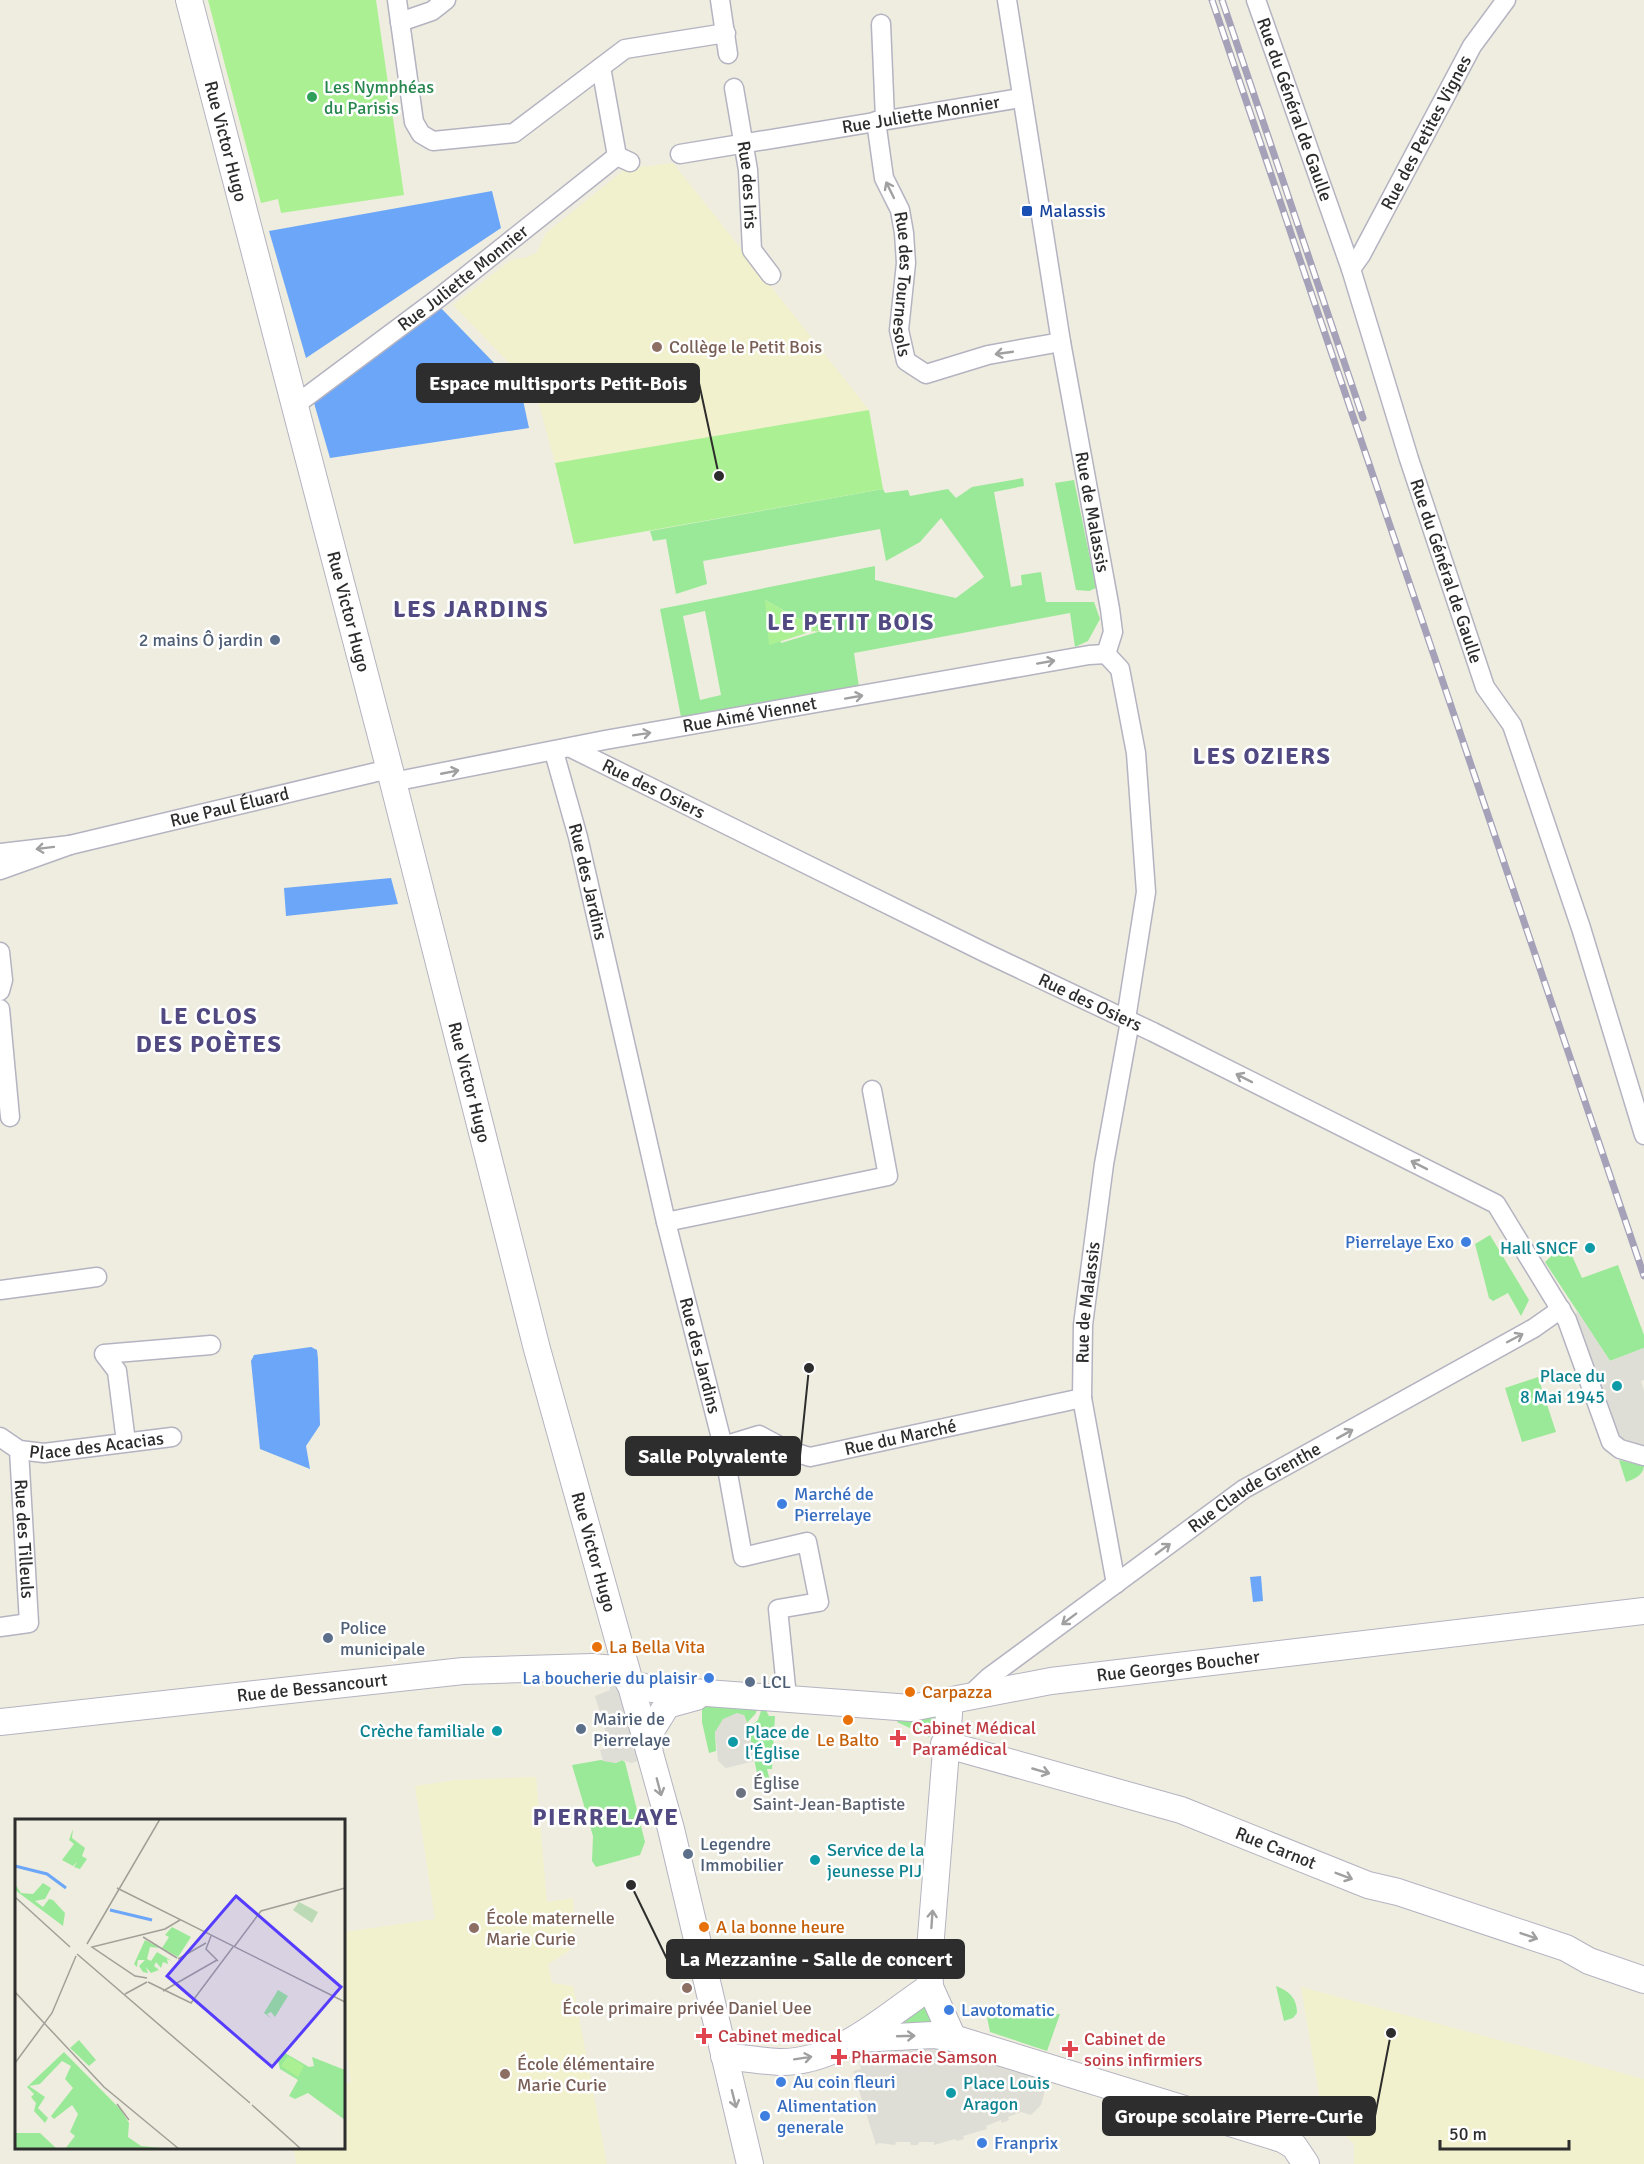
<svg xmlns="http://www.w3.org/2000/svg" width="1644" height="2164" viewBox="0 0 1644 2164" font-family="Signika,sans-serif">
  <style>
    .education { fill: #f2f1cd }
    .green { fill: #9ae998; fill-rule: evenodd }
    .pitch { fill: #abf193 }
    .plaza { fill: #dfded6 }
    .water { fill: #6ba6f8 }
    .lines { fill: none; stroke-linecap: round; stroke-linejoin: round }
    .street-casing { stroke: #b4b3c1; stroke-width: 21 }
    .secondary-casing { stroke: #b4b3c1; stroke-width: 28 }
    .street { stroke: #fff; stroke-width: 18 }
    .secondary { stroke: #fff; stroke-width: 26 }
    .rail-casing { stroke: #a5a1b9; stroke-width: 7 }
    .rail { stroke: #fff; stroke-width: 4.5; stroke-dasharray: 14; stroke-linecap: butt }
    .oneway { stroke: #a0a0a0 }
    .leisure-dot { fill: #2e9e5b; stroke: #fff; stroke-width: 2 }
    .transit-dot { fill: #1a4fb4; stroke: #fff; stroke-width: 2 }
    .education-dot { fill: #8d6e63; stroke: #fff; stroke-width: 2 }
    .service-dot { fill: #5c6f8a; stroke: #fff; stroke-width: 2 }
    .shop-dot { fill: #3f7fe0; stroke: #fff; stroke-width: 2 }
    .culture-dot { fill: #0f9aa8; stroke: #fff; stroke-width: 2 }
    .food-dot { fill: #e8710a; stroke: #fff; stroke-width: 2 }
    .health-dot { fill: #e0444e; stroke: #fff; stroke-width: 2 }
    .worship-dot { fill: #6b7280; stroke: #fff; stroke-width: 2 }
    .labels { text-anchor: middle; stroke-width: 5; stroke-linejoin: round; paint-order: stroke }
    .leisure-label { font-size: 18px; fill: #27864d; stroke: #fff; text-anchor: start }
    .street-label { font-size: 18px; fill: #2d2d2d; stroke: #fff }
    .transit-label { font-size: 18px; fill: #164399; stroke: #fff; text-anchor: start }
    .education-label { font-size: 18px; fill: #785e54; stroke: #fff; text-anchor: start }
    .service-label { font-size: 18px; fill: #4e5e75; stroke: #fff; text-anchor: start }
    .shop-label { font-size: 18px; fill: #366cbe; stroke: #fff; text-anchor: start }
    .culture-label { font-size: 18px; fill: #0d838f; stroke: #fff; text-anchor: end }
    .food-label { font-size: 18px; fill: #c56008; stroke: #fff; text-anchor: start }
    .health-label { font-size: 18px; fill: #be3a42; stroke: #fff; text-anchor: start }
    .worship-label { font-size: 18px; fill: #5b616d; stroke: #fff; text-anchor: start }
    .district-label { font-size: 24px; font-weight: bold; letter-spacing: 1.5px; fill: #514982; stroke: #fff }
    .inset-river { fill: none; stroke: #6ba6f8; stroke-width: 3 }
    .inset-road { fill: none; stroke: #a1a098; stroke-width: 1.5 }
    .view { fill: #553cff; fill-opacity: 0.15; stroke: #553cff; stroke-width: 3 }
    .inset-edge { fill: none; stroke: #2d2d2d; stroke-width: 3 }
    .leader { fill: none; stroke: #2d2d2d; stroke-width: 2 }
    .callout-dot { fill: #2d2d2d; stroke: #fff; stroke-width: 2 }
    .callout { fill: #2d2d2d; stroke: #2d2d2d; stroke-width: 2 }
    .callout-label { font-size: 20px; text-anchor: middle; font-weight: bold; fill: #fff }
  </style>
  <rect width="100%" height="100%" fill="#efeddf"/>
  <g class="education">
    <path d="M673 163 869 410 555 463 535 390 453 305 511 260 528 257 537 252 546 233 625 169Z"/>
    <path d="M536 1777 547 1902 573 1898 575 1924 569 1951 548 1964 552 1983 573 1986 607 2164H296L294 2148H344V2084L351 2082 344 2037V1932L435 1919 415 1786 456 1780Z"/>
    <path d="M1301 1987 1644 2079V2164H1354V2144L1345 2135 1326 2136Z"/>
  </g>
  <g class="green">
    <path d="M1023 478 1024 486 994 492 1011 587 1022 585 1021 575 1041 572 1046 602H1094L1100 619 1088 641 1075 647 1070 613 854 653 859 687 681 717 660 609 875 566V580L956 598 984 577 941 518 920 542 886 561 880 529 703 561 707 584 676 594 666 539 653 541 650 531 883 489 885 493 908 490 910 496 948 489 956 498 972 487ZM765 600 821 631 781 643ZM705 611 721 695 700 700 683 616Z"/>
    <path d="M1074 480 1096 588 1089 591 1076 590 1055 483Z"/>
    <path d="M1490 1235 1529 1300 1521 1316 1508 1293 1493 1301 1489 1298 1475 1244Z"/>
    <path d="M1566 1242 1582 1278 1618 1265 1644 1335V1348L1610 1361 1545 1262Z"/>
    <path d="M1538 1377 1556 1432 1522 1442 1505 1388Z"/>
    <path d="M1619 1460 1644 1466C1643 1475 1635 1479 1626 1482Z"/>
    <path d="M759 1701 756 1713 747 1723 744 1715 715 1732 716 1751 709 1753 702 1722V1705Z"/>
    <path d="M763 1705 769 1716H775L772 1769H767L770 1781 759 1783 748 1729 758 1720Z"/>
    <path d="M937 1712 929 1737 897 1722 899 1719Z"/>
    <path d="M601 1760 616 1763 622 1760 625 1762 645 1842 640 1855 596 1867 592 1861 593 1836 572 1765Z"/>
    <path d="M1276 1986C1289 1991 1297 1998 1297 2013L1293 2018 1284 2021Z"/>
    <path d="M923 2005 927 2007 932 2025 886 2033Z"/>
    <path d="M1060 2014 1047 2051 990 2032 987 2017Z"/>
  </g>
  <g class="pitch">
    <path d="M208 0H376L404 195 281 213 278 199 261 203Z"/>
    <path d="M869 410 883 489 574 544 555 463Z"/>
    <path d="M765 600 823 632 813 631 769 645Z"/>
  </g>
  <g class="plaza">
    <path d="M1578 1312 1610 1361 1644 1348V1380L1641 1381 1644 1391V1456L1620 1449 1567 1320Z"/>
    <path d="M609 1679 619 1684 642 1760 631 1763 622 1760 616 1763 603 1761 600 1750 610 1747 595 1696 610 1690Z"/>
    <path d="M737 1713 744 1715 747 1723 755 1761 726 1768 718 1761 715 1732 723 1719Z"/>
    <path d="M930 2040 1049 2075 1041 2105 1031 2115 1021 2112 1008 2117 1009 2120 1002 2123 1001 2120 986 2126 987 2129 963 2136 964 2139 957 2141 955 2139 934 2145V2142H919L918 2145H911L910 2142H896L895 2145 879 2143 876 2145 853 2071 861 2069 855 2049Z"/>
  </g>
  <g class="water">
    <path d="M492 191 501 228 306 358 269 231Z"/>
    <path d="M439 306 521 391 529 428 330 458 314 403Z"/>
    <path d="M391 878 398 904 286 916 284 888Z"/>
    <path d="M311 1347 317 1350 318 1359 320 1425 306 1446 310 1469 260 1449 251 1361 254 1355Z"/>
    <path d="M1261 1576 1263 1601 1253 1602 1250 1577Z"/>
  </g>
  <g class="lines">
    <g class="street-casing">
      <g id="street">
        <path d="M397 0 414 122 421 134 433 141 514 133 625 49 726 33"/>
        <path d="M720 0 728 54"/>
        <path id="s1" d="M1007 0 1061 342 1110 609 1113 632 1106 654 1120 669 1136 753 1146 892 1126 1019"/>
        <path id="s2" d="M1256 0 1351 269 1409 459 1485 687 1512 725 1581 928 1644 1135"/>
        <path d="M400 22 432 11 446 0"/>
        <path d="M881 24 885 119"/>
        <path d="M601 67 617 156"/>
        <path id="s3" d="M734 88 748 170 752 250 771 275"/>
        <path id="s4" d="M876 121 884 178 900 210 904 233 906 263 899 330 906 361 926 374 988 355 1061 342"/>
        <path id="s5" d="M680 154 1021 98"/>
        <path id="s6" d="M1351 269 1361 255 1472 46 1506 0"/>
        <path id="s7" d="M294 406 440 297 617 156 630 162"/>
        <path id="s8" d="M571 748 986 953 1153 1032 1496 1204 1567 1320 1611 1442 1620 1449 1644 1456"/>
        <path id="s9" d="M554 752 578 837 666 1222 723 1446 743 1557 807 1542 819 1602 778 1609 787 1697"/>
        <path id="s10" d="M393 782 605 740 1089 655 1106 654"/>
        <path id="s11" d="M70 845 389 769"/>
        <path d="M0 853 70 845 0 870"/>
        <path d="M0 952 3 980 0 991"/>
        <path d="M0 1009 10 1117"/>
        <path d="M666 1222 888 1176 872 1090"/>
        <path d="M0 1290 97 1277"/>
        <path id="s12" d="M0 1437 19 1450 29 1623 0 1627"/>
        <path d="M126 1442 117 1371 104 1354 211 1345"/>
        <path id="s13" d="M723 1446 759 1435 787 1450 810 1457 1082 1398"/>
        <path id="s14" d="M19 1450 44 1453 172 1437"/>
        <path id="s15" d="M1116 1584 1082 1398 1083 1325 1104 1164 1130 1021"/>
        <path id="s16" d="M969 1696 988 1678 1244 1489 1534 1328 1561 1309"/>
      </g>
    </g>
    <g class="secondary-casing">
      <g id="secondary">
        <path id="s17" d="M189 0 393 782 537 1349 671 1829 750 2164"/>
        <path id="s18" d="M629 1683 652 1689 911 1708 1051 1681 1644 1611"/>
        <path id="s19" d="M0 1722 463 1671 593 1667 625 1670"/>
        <path id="s20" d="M944 1744 1181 1810 1368 1885 1398 1892 1566 1948 1589 1961 1644 1980"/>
        <path d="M649 1750 652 1729 667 1705 696 1697"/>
        <path d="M930 1987 953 2038"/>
        <path d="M859 2039 933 2035 953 2038 1282 2139 1294 2146 1306 2164"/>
        <path d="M724 2056C742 2058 761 2061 779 2062 839 2063 884 2017 930 1987L929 1962 950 1701"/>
      </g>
    </g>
    <use href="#street" class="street"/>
    <use href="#secondary" class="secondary"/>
    <g class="rail-casing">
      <g id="rail">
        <path d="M1212 0 1644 1276"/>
        <path d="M1222 0 1363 418"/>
      </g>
    </g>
    <use href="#rail" class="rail"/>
  </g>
  <defs><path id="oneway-shaft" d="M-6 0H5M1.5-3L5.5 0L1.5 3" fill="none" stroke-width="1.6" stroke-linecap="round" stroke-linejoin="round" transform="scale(1.5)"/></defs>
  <g class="oneway">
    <use href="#oneway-shaft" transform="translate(890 190) rotate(-116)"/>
    <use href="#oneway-shaft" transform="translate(1004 353) rotate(172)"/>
    <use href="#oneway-shaft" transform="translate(1046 662) rotate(-10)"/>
    <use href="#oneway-shaft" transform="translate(854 697) rotate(-10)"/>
    <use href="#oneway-shaft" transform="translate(642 734) rotate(-9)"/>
    <use href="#oneway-shaft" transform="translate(450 772) rotate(-11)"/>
    <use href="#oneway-shaft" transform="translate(45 848) rotate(173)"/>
    <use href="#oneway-shaft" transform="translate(1244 1078) rotate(-153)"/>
    <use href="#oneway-shaft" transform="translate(1419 1165) rotate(-153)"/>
    <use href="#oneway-shaft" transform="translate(1515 1338) rotate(-28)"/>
    <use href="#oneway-shaft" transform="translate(1345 1434) rotate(-29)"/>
    <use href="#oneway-shaft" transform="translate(1163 1549) rotate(-36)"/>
    <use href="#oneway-shaft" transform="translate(1069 1619) rotate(143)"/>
    <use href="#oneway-shaft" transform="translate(1041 1771) rotate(16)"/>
    <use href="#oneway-shaft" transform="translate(659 1787) rotate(75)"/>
    <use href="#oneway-shaft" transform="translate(1344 1876) rotate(21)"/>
    <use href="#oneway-shaft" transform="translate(932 1919) rotate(-86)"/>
    <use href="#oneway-shaft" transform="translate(1529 1936) rotate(19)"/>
    <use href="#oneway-shaft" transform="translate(906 2036) rotate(-2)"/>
    <use href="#oneway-shaft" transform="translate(803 2058) rotate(-9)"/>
    <use href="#oneway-shaft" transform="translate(734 2099) rotate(76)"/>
  </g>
  <circle class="leisure-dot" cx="312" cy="97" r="6"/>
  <rect class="transit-dot" x="1021" y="205" width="12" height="12" rx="3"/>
  <g class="education-dot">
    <circle cx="657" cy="347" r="6"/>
    <circle cx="474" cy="1928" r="6"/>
    <circle cx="687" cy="1988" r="6"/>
    <circle cx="505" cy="2074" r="6"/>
  </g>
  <g class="service-dot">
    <circle cx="275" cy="640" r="6"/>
    <circle cx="328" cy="1638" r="6"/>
    <circle cx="750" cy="1682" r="6"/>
    <circle cx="581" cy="1729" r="6"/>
    <circle cx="688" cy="1854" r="6"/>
  </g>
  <g class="shop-dot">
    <circle cx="1466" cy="1242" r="6"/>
    <circle cx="782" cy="1504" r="6"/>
    <circle cx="709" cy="1678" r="6"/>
    <circle cx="949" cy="2010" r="6"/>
    <circle cx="781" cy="2082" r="6"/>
    <circle cx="765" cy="2116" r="6"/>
    <circle cx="982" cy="2143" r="6"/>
  </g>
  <g class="culture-dot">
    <circle cx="1590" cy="1248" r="6"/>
    <circle cx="1617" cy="1386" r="6"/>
    <circle cx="497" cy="1731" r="6"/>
    <circle cx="733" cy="1742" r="6"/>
    <circle cx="815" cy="1860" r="6"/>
    <circle cx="951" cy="2093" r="6"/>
  </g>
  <g class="food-dot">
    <circle cx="597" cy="1647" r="6"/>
    <circle cx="910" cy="1692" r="6"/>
    <circle cx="848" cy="1720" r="6"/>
    <circle cx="704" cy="1927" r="6"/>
  </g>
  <g class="health-dot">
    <path d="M895 1729h6v6h6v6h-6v6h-6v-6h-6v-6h6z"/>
    <path d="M701 2027h6v6h6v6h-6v6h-6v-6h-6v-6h6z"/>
    <path d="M1067 2040h6v6h6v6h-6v6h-6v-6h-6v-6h6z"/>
    <path d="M836 2048h6v6h6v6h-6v6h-6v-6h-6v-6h6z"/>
  </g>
  <circle class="worship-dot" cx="741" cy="1793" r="6"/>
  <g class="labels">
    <g class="leisure-label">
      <text x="324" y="93">Les Nymphéas<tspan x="324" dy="21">du Parisis</tspan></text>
    </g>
    <g class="street-label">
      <text dy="6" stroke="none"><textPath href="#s2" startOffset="116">Rue du Général de Gaulle</textPath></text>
      <text dy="6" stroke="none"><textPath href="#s5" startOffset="244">Rue Juliette Monnier</textPath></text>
      <text dy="6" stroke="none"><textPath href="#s6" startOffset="156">Rue des Petites Vignes</textPath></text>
      <text dy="6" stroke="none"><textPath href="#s17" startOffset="146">Rue Victor Hugo</textPath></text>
      <text dy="6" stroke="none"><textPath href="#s3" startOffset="98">Rue des Iris</textPath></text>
      <text dy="6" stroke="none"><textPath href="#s7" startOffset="212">Rue Juliette Monnier</textPath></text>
      <text dy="6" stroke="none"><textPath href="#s4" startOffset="168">Rue des Tournesols</textPath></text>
      <text dy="6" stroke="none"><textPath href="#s1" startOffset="519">Rue de Malassis</textPath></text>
      <text dy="6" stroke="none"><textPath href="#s2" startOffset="602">Rue du Général de Gaulle</textPath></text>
      <text dy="6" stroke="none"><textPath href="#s17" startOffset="632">Rue Victor Hugo</textPath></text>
      <text dy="6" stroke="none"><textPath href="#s10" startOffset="363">Rue Aimé Viennet</textPath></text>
      <text dy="6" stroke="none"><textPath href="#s8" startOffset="92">Rue des Osiers</textPath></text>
      <text dy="6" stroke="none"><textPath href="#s11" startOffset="164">Rue Paul Éluard</textPath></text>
      <text dy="6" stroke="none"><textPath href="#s9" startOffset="134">Rue des Jardins</textPath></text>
      <text dy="6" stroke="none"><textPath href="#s8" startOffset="578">Rue des Osiers</textPath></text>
      <text dy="6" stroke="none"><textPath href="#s17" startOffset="1118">Rue Victor Hugo</textPath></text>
      <text dy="6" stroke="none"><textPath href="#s15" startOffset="285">Rue de Malassis</textPath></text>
      <text dy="6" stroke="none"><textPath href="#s9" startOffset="621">Rue des Jardins</textPath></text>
      <text dy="6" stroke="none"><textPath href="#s13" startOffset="186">Rue du Marché</textPath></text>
      <text dy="6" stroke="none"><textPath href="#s14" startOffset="78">Place des Acacias</textPath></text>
      <text dy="6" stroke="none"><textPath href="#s16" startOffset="354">Rue Claude Grenthe</textPath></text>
      <text dy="6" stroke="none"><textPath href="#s12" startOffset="112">Rue des Tilleuls</textPath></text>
      <text dy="6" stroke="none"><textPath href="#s17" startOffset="1604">Rue Victor Hugo</textPath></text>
      <text dy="6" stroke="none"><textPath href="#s18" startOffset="554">Rue Georges Boucher</textPath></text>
      <text dy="6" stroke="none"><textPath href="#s19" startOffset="314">Rue de Bessancourt</textPath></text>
      <text dy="6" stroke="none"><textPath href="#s20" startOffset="348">Rue Carnot</textPath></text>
    </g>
    <g class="transit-label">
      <text x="1039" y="217">Malassis</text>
    </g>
    <g class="education-label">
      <text x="669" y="353">Collège le Petit Bois</text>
      <text x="486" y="1924">École maternelle<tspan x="486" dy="21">Marie Curie</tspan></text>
      <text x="687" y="2014" text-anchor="middle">École primaire privée Daniel Uee</text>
      <text x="517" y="2070">École élémentaire<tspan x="517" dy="21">Marie Curie</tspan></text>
    </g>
    <g class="service-label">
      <text x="263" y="646" text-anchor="end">2 mains Ô jardin</text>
      <text x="340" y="1634">Police<tspan x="340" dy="21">municipale</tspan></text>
      <text x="762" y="1688">LCL</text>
      <text x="593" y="1725">Mairie de<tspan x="593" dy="21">Pierrelaye</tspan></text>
      <text x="700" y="1850">Legendre<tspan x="700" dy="21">Immobilier</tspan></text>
    </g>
    <g class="shop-label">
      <text x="1454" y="1248" text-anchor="end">Pierrelaye Exo</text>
      <text x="794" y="1500">Marché de<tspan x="794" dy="21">Pierrelaye</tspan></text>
      <text x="697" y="1684" text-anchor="end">La boucherie du plaisir</text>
      <text x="961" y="2016">Lavotomatic</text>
      <text x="793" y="2088">Au coin fleuri</text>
      <text x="777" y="2112">Alimentation<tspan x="777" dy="21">generale</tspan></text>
      <text x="994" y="2149">Franprix</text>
    </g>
    <g class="culture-label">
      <text x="1578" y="1254">Hall SNCF</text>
      <text x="1605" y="1382">Place du<tspan x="1605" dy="21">8 Mai 1945</tspan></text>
      <text x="485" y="1737">Crèche familiale</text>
      <text x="745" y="1738" text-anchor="start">Place de<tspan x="745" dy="21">l'Église</tspan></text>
      <text x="827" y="1856" text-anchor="start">Service de la<tspan x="827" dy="21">jeunesse PIJ</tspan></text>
      <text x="963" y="2089" text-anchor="start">Place Louis<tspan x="963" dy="21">Aragon</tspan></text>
    </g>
    <g class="food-label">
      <text x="609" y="1653">La Bella Vita</text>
      <text x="922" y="1698">Carpazza</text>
      <text x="848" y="1746" text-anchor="middle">Le Balto</text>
      <text x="716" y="1933">A la bonne heure</text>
    </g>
    <g class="health-label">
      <text x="912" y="1734">Cabinet Médical<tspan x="912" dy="21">Paramédical</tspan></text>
      <text x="718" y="2042">Cabinet medical</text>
      <text x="1084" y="2045">Cabinet de<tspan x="1084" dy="21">soins infirmiers</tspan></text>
      <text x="851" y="2063">Pharmacie Samson</text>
    </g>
    <g class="worship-label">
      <text x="753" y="1789">Église<tspan x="753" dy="21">Saint-Jean-Baptiste</tspan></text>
    </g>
    <g class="district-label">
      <text x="471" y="617">LES JARDINS</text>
      <text x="851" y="630">LE PETIT BOIS</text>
      <text x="1262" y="764">LES OZIERS</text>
      <text x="209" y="1024">LE CLOS<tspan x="209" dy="28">DES POÈTES</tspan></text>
      <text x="606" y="1825">PIERRELAYE</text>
    </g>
  </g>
  <g transform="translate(15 1819)">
    <rect width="330" height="330" fill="#efeddf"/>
    <path d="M58 10 57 19 70 29 67 37 72 40 65 50 59 48 62 43 58 47 47 41 59 25 54 21ZM28 64 36 69 30 80 20 82 28 88 34 80 38 81 50 94 48 107 0 71V65L6 74 18 75ZM157 108 176 118 163 138 147 129 154 118 150 116ZM130 121 145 129 135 128 132 140 136 142 142 133 157 142 152 140 153 145 148 143 146 149 141 143 139 147 144 151 136 154 131 148 133 154 128 153 124 147 130 141H123L122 148 119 145ZM263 171 273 177 260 198 256 193 252 195 257 200 249 194ZM64 221 81 241 74 247 55 229ZM49 233 106 291 114 304 113 318 126 327 158 330H50L60 317 55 313 63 295 57 286 39 300 36 297 58 269 50 260 56 247 47 242 25 265 14 267 30 278 23 289 33 299 30 304 19 292 21 284 16 278 19 275 12 268ZM270 234 294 248 299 247 297 238 330 251V301L293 274 280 280 274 277 283 261 265 250 263 241ZM0 314H25L42 330H0Z" fill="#9ae998"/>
    <path d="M284 83 303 93 297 104 278 91Z" fill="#bbdab5"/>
    <path d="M273 237 289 247 283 258 266 247Z" fill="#abf193"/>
    <path class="inset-river" d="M0 47 32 55 51 69M95 91 137 101"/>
    <path class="inset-road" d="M102 69 330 183M0 78 55 128M196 117 191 130 203 142M128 118 162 139M72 125 145 0M219 128 246 92 330 69M62 135 235 284M163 140 191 124M132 159 120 157 77 128 150 110 165 101M133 163 176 184 218 128M148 172 202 141M0 173 89 268 164 330M110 175 132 163M0 244 37 194 61 137M102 285 114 301M237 286 286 330"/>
    <path class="view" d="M221 77 326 168 257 248 152 157Z"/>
    <rect width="330" height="330" class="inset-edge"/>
  </g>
  <path class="leader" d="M719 476L699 383M809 1368L800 1456M631 1885L667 1959M1391 2033L1375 2116"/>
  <g class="callout-dot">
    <circle cx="719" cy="476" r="6"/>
    <circle cx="809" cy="1368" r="6"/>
    <circle cx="631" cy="1885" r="6"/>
    <circle cx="1391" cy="2033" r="6"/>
  </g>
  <g class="callout">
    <rect x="417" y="364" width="282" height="38" rx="6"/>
    <rect x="626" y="1437" width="174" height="38" rx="6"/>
    <rect x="667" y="1940" width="297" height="38" rx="6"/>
    <rect x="1103" y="2097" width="272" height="38" rx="6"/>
  </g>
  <g class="callout-label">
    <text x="558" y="390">Espace multisports Petit-Bois</text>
    <text x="713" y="1463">Salle Polyvalente</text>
    <text x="816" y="1966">La Mezzanine - Salle de concert</text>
    <text x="1239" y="2123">Groupe scolaire Pierre-Curie</text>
  </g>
  <path d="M1440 2140v9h129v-9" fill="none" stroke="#2d2d2d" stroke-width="3"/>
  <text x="1449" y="2140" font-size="18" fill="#2d2d2d" stroke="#ffffff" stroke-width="4.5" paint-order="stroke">50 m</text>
</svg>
